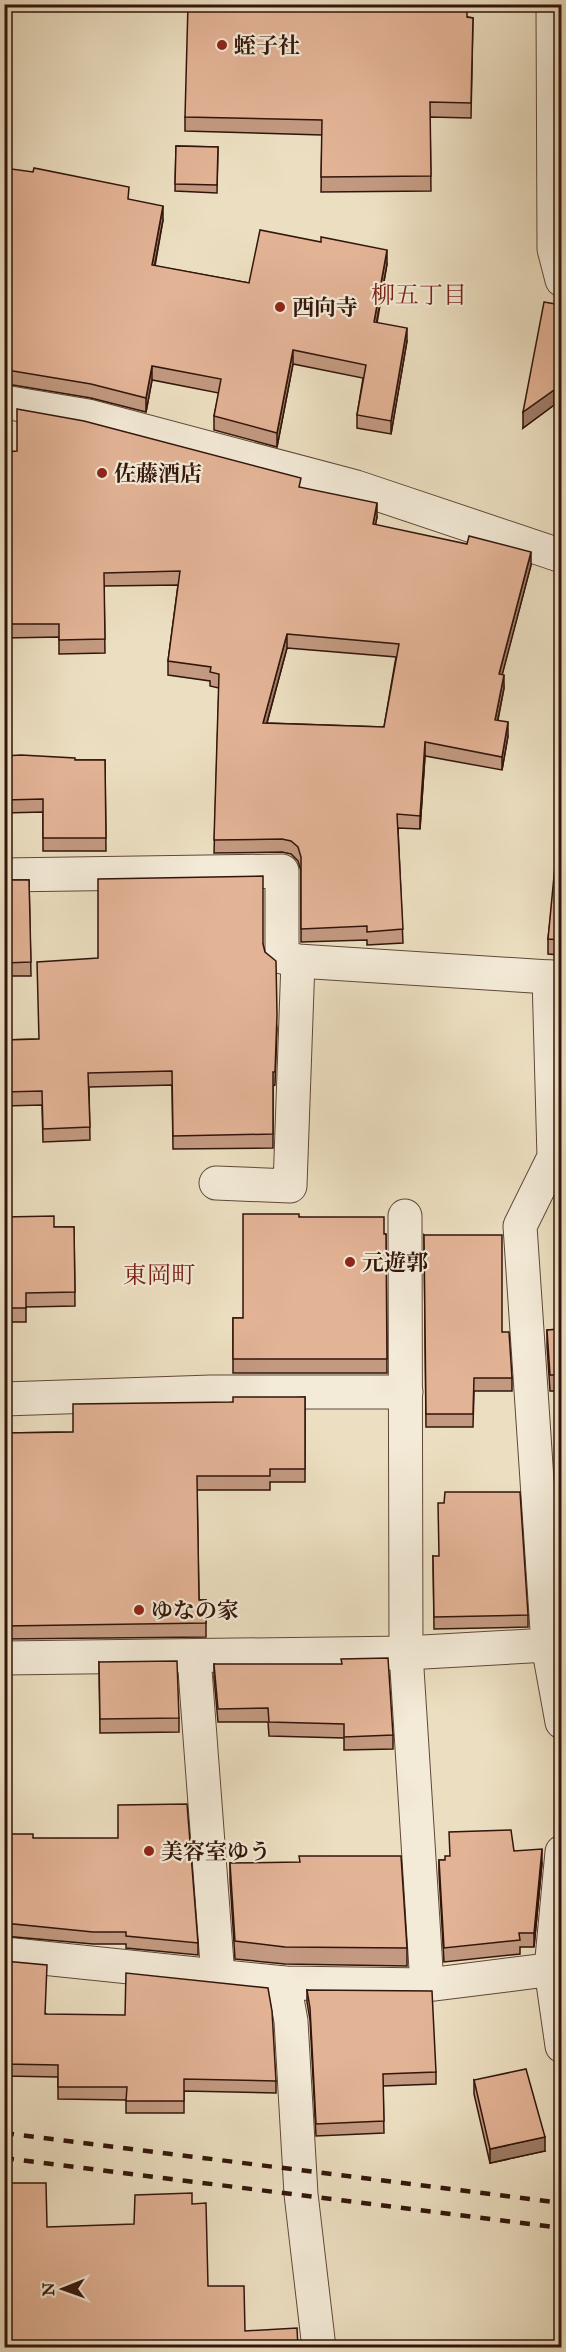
<svg xmlns="http://www.w3.org/2000/svg" width="566" height="2352" viewBox="0 0 566 2352" font-family="'IM FELL Great Primer','Noto Serif JP',serif">
  <style>
    .lines { fill: none; stroke-linecap: round; stroke-linejoin: round }
    .street-casing { stroke: #604838; stroke-width: 35 }
    .street { stroke: #f3ead7; stroke-width: 33 }
    .rail { stroke: #32150b; stroke-width: 4.5; stroke-dasharray: 10 10; stroke-linecap: butt }
    .wall { fill: #c39a81; stroke: #32150b; stroke-width: 1.5; fill-rule: evenodd }
    .shaded-wall { fill: #9f7d69; stroke: #32150b; stroke-width: 1.5 }
    .building { fill: #e3b396; stroke: #32150b; stroke-width: 1.5; fill-rule: evenodd }
    .poi-dot { fill: #8f2418; stroke: #f3ead7; stroke-width: 2 }
    .labels { text-anchor: middle; stroke-width: 4.5; stroke-linejoin: round; paint-order: stroke }
    .poi-label { font-size: 22px; font-weight: bold; fill: #32150b; stroke: #f3ead7; text-anchor: start }
    .neighbourhood-label { font-size: 24px; fill: #7a1f14; stroke: #f3ead7 }
  </style>
  <rect width="100%" height="100%" fill="#ecdfc1"/>
  <filter id="stains"><feTurbulence type="fractalNoise" baseFrequency=".00333" numOctaves="4"/><feColorMatrix values="0 0 0 0 .2 0 0 0 0 .09 0 0 0 0 .02 0 0 0 .5 -.17"/></filter>
  <radialGradient id="worn" r=".72"><stop offset=".6" stop-color="#630" stop-opacity="0"/><stop offset="1" stop-color="#630" stop-opacity=".3"/></radialGradient>
  <g class="lines">
    <g class="street-casing">
      <g id="street">
        <path d="M553 4 554 249 562 280"/>
        <path d="M4 402 88 416 356 487 562 556"/>
        <path d="M4 875 282 871V957L298 961 549 977"/>
        <path d="M562 977H549L554 1157 520 1226 548 1645 562 1722"/>
        <path d="M216 1183 290 1186 298 961"/>
        <path d="M405 1216 406 1653 427 1985"/>
        <path d="M4 1399 211 1392H406"/>
        <path d="M194 1657 218 1977"/>
        <path d="M4 1658 406 1653 548 1645"/>
        <path d="M562 1852 551 1969 562 2046"/>
        <path d="M4 1954 284 1983 427 1985 562 1968"/>
        <path d="M284 1983 291 2021 301 2194 319 2348"/>
      </g>
    </g>
    <use href="#street" class="street"/>
    <g class="rail">
      <path d="M4 2133 562 2203"/>
      <path d="M4 2158 562 2228"/>
    </g>
  </g>
  <g class="wall">
    <path d="M467 17 473 18 471 118 430 117 431 191 321 192 322 135 185 131V117Z"/>
    <path d="M176 146 218 147 217 193 175 191Z"/>
    <path d="M4 168 129 200 163 220 155 266 249 283 387 264 377 323 407 341 391 434 357 428V415L363 378 293 364 277 447 214 430V416L219 393 152 380 146 412 91 398 7 384H4Z"/>
    <path d="M561 305V406L554 405 523 428Z"/>
    <path d="M4 452 301 488 377 517 375 525 531 565 502 674 504 688 498 720 508 736 502 770 425 756 420 829 398 828 403 943 367 945V940L301 942V871L298 861 291 854 282 852 214 853 219 688 210 686V681L168 675V661L178 585 104 586 105 653 59 654V637L4 638ZM287 648 396 657 384 727 267 723Z"/>
    <path d="M4 756 75 760H105L106 851H43V812L4 813Z"/>
    <path d="M561 825V955L548 954V939Z"/>
    <path d="M4 880H29L31 976H4Z"/>
    <path d="M263 944 277 1028 275 1085 273 1086V1148L173 1149 172 1085 89 1087 90 1140 43 1142 42 1105 4 1106V1040L39 1039 98 958Z"/>
    <path d="M4 1217 54 1227H74L75 1306 26 1307V1322H4Z"/>
    <path d="M299 1217 386 1234 387 1373H233V1318H243Z"/>
    <path d="M424 1235 502 1332 512 1378V1391H474L473 1427H426Z"/>
    <path d="M561 1329V1391H550L547 1346V1330Z"/>
    <path d="M305 1397V1482H270V1490H197L199 1600H206V1637L4 1639V1433L73 1432 233 1402Z"/>
    <path d="M433 1556 528 1615V1627L434 1629Z"/>
    <path d="M99 1662 179 1718V1732L100 1733Z"/>
    <path d="M214 1664 393 1735V1749L344 1750V1738L269 1736 268 1722H218L214 1678Z"/>
    <path d="M4 1834 33 1838 198 1943V1955L126 1948V1944H93L4 1936Z"/>
    <path d="M514 1851 542 1863 534 1947H520V1954L444 1962 439 1874V1860H445Z"/>
    <path d="M230 1863 407 1948V1966L285 1964 235 1959 230 1880Z"/>
    <path d="M4 1961 46 2014 276 2081V2093L184 2091V2113H126V2100L58 2099V2077L4 2076Z"/>
    <path d="M307 1990 436 2072V2084L383 2086 384 2133 316 2136 310 2020 307 2002Z"/>
    <path d="M474 2080 545 2151 490 2163 474 2094Z"/>
  </g>
  <g class="shaded-wall">
    <path d="M163 206V220L152 279V265Z"/>
    <path d="M387 250V264L374 336V322Z"/>
    <path d="M407 328V341L391 434V421Z"/>
    <path d="M293 350V364L277 447V433Z"/>
    <path d="M152 366V380L146 412V398Z"/>
    <path d="M554 390V405L523 428V412Z"/>
    <path d="M377 503V517L373 538V524Z"/>
    <path d="M531 552V565L499 687V674Z"/>
    <path d="M287 634V648L263 737V723Z"/>
    <path d="M504 675V688L495 733V720Z"/>
    <path d="M508 722V736L502 770V757Z"/>
    <path d="M425 742V756L420 829V816Z"/>
    <path d="M542 1849V1863L534 1947V1933Z"/>
    <path d="M545 2137V2151L490 2163V2149Z"/>
  </g>
  <g class="building">
    <path d="M188 4H467V17L473 18 471 103 430 102 431 176 321 177 322 120 185 117Z"/>
    <path d="M176 146 218 147 217 185 175 184Z"/>
    <path d="M4 168 33 172 34 168 129 187 128 199 163 206 152 265 249 283 260 230 321 242V237L387 250 374 322 407 328 391 421 357 415 366 365 293 350 277 433 214 416 221 379 152 366 146 398 91 384 7 370H4Z"/>
    <path d="M544 302 561 305V391L554 390 523 412Z"/>
    <path d="M17 409 84 421 301 478 299 487 377 503 373 524 467 544 469 536 531 552 499 674 504 675 495 720 508 722 502 757 425 742 420 816 397 814 403 929 367 932V926L301 929V857L298 847 291 841 282 839 214 840 219 674 210 672 211 667 168 661 180 571 104 573 105 639 59 640V624H4V452L17 451ZM287 634 399 644 384 727 263 723Z"/>
    <path d="M21 755 75 758V760H105L106 838H43V799L4 800V756Z"/>
    <path d="M559 824 561 825V940L548 939Z"/>
    <path d="M263 876V944L265 952 276 961 277 1015 275 1072H273V1134L173 1136 172 1071 88 1073 90 1127 43 1129 42 1091 4 1092V1040L39 1039 37 962 98 958V879Z"/>
    <path d="M4 880H29L31 962 4 963Z"/>
    <path d="M243 1214H299V1217H384V1234H386L387 1359H233V1318H243Z"/>
    <path d="M54 1216V1227H74L75 1292 26 1293V1308H4V1217Z"/>
    <path d="M424 1235H502V1332H509L512 1378H474L473 1414H426Z"/>
    <path d="M561 1329V1375H550L547 1330Z"/>
    <path d="M233 1397H305V1469H270V1476H197L199 1600H206V1623L4 1626V1433L73 1432V1404L233 1402Z"/>
    <path d="M445 1492H520L528 1615 434 1617 433 1556H439L438 1503H444Z"/>
    <path d="M388 1658 393 1735 344 1737V1724L269 1722 268 1708 218 1709 214 1664H342L341 1659Z"/>
    <path d="M177 1661 179 1718 100 1719 99 1662Z"/>
    <path d="M187 1804 198 1943 126 1936V1932H93L4 1923V1834H33V1838H118V1805Z"/>
    <path d="M511 1830 514 1851 542 1849 534 1933H519L520 1940 444 1948 439 1860H445V1856H450L449 1832Z"/>
    <path d="M299 1856H401L407 1948 285 1947 235 1941 230 1863 300 1862Z"/>
    <path d="M4 1961 47 1965 45 2014 125 2015 126 1973 268 1988 272 2011 276 2081 184 2079V2101H126L127 2087H58V2065L4 2064Z"/>
    <path d="M307 1990 432 1991 436 2072 383 2074 384 2121 316 2124 310 2008Z"/>
    <path d="M526 2069 545 2137 490 2149 474 2080Z"/>
    <path d="M4 2183H46L47 2227 134 2224 135 2195 192 2193V2204L206 2203 208 2286H244L245 2331 297 2328 298 2348H4Z"/>
  </g>
  <g class="poi-dot">
    <circle cx="222" cy="45" r="6"/>
    <circle cx="280" cy="307" r="6"/>
    <circle cx="102" cy="473" r="6"/>
    <circle cx="350" cy="1262" r="6"/>
    <circle cx="139" cy="1610" r="6"/>
    <circle cx="149" cy="1851" r="6"/>
  </g>
  <g class="labels">
    <g class="poi-label">
      <text x="234" y="53">蛭子社</text>
      <text x="292" y="315">西向寺</text>
      <text x="114" y="481">佐藤酒店</text>
      <text x="362" y="1270">元遊郭</text>
      <text x="151" y="1618">ゆなの家</text>
      <text x="161" y="1859">美容室ゆう</text>
    </g>
    <g class="neighbourhood-label">
      <text x="419" y="303">柳五丁目</text>
      <text x="159" y="1283">東岡町</text>
    </g>
  </g>
  <rect width="566" height="2352" fill="none" stroke="#ecdfc1" stroke-width="24"/>
  <rect x="6" y="6" width="554" height="2340" fill="none" stroke="#32150b" stroke-width="3"/>
  <rect x="12" y="12" width="542" height="2328" fill="none" stroke="#32150b" stroke-width="1.5"/>
  <g transform="translate(63 2289) rotate(269)" stroke="#f3ead7" stroke-width="4.5" paint-order="stroke">
  <path d="M0-4.5L10 22L0 15L-10 22Z" fill="#32150b"/>
  <text y="-9" font-size="16" font-weight="bold" text-anchor="middle" fill="#32150b">N</text>
  </g>
  <rect width="100%" height="100%" filter="url(#stains)"/>
  <rect width="100%" height="100%" fill="url(#worn)"/>
</svg>
